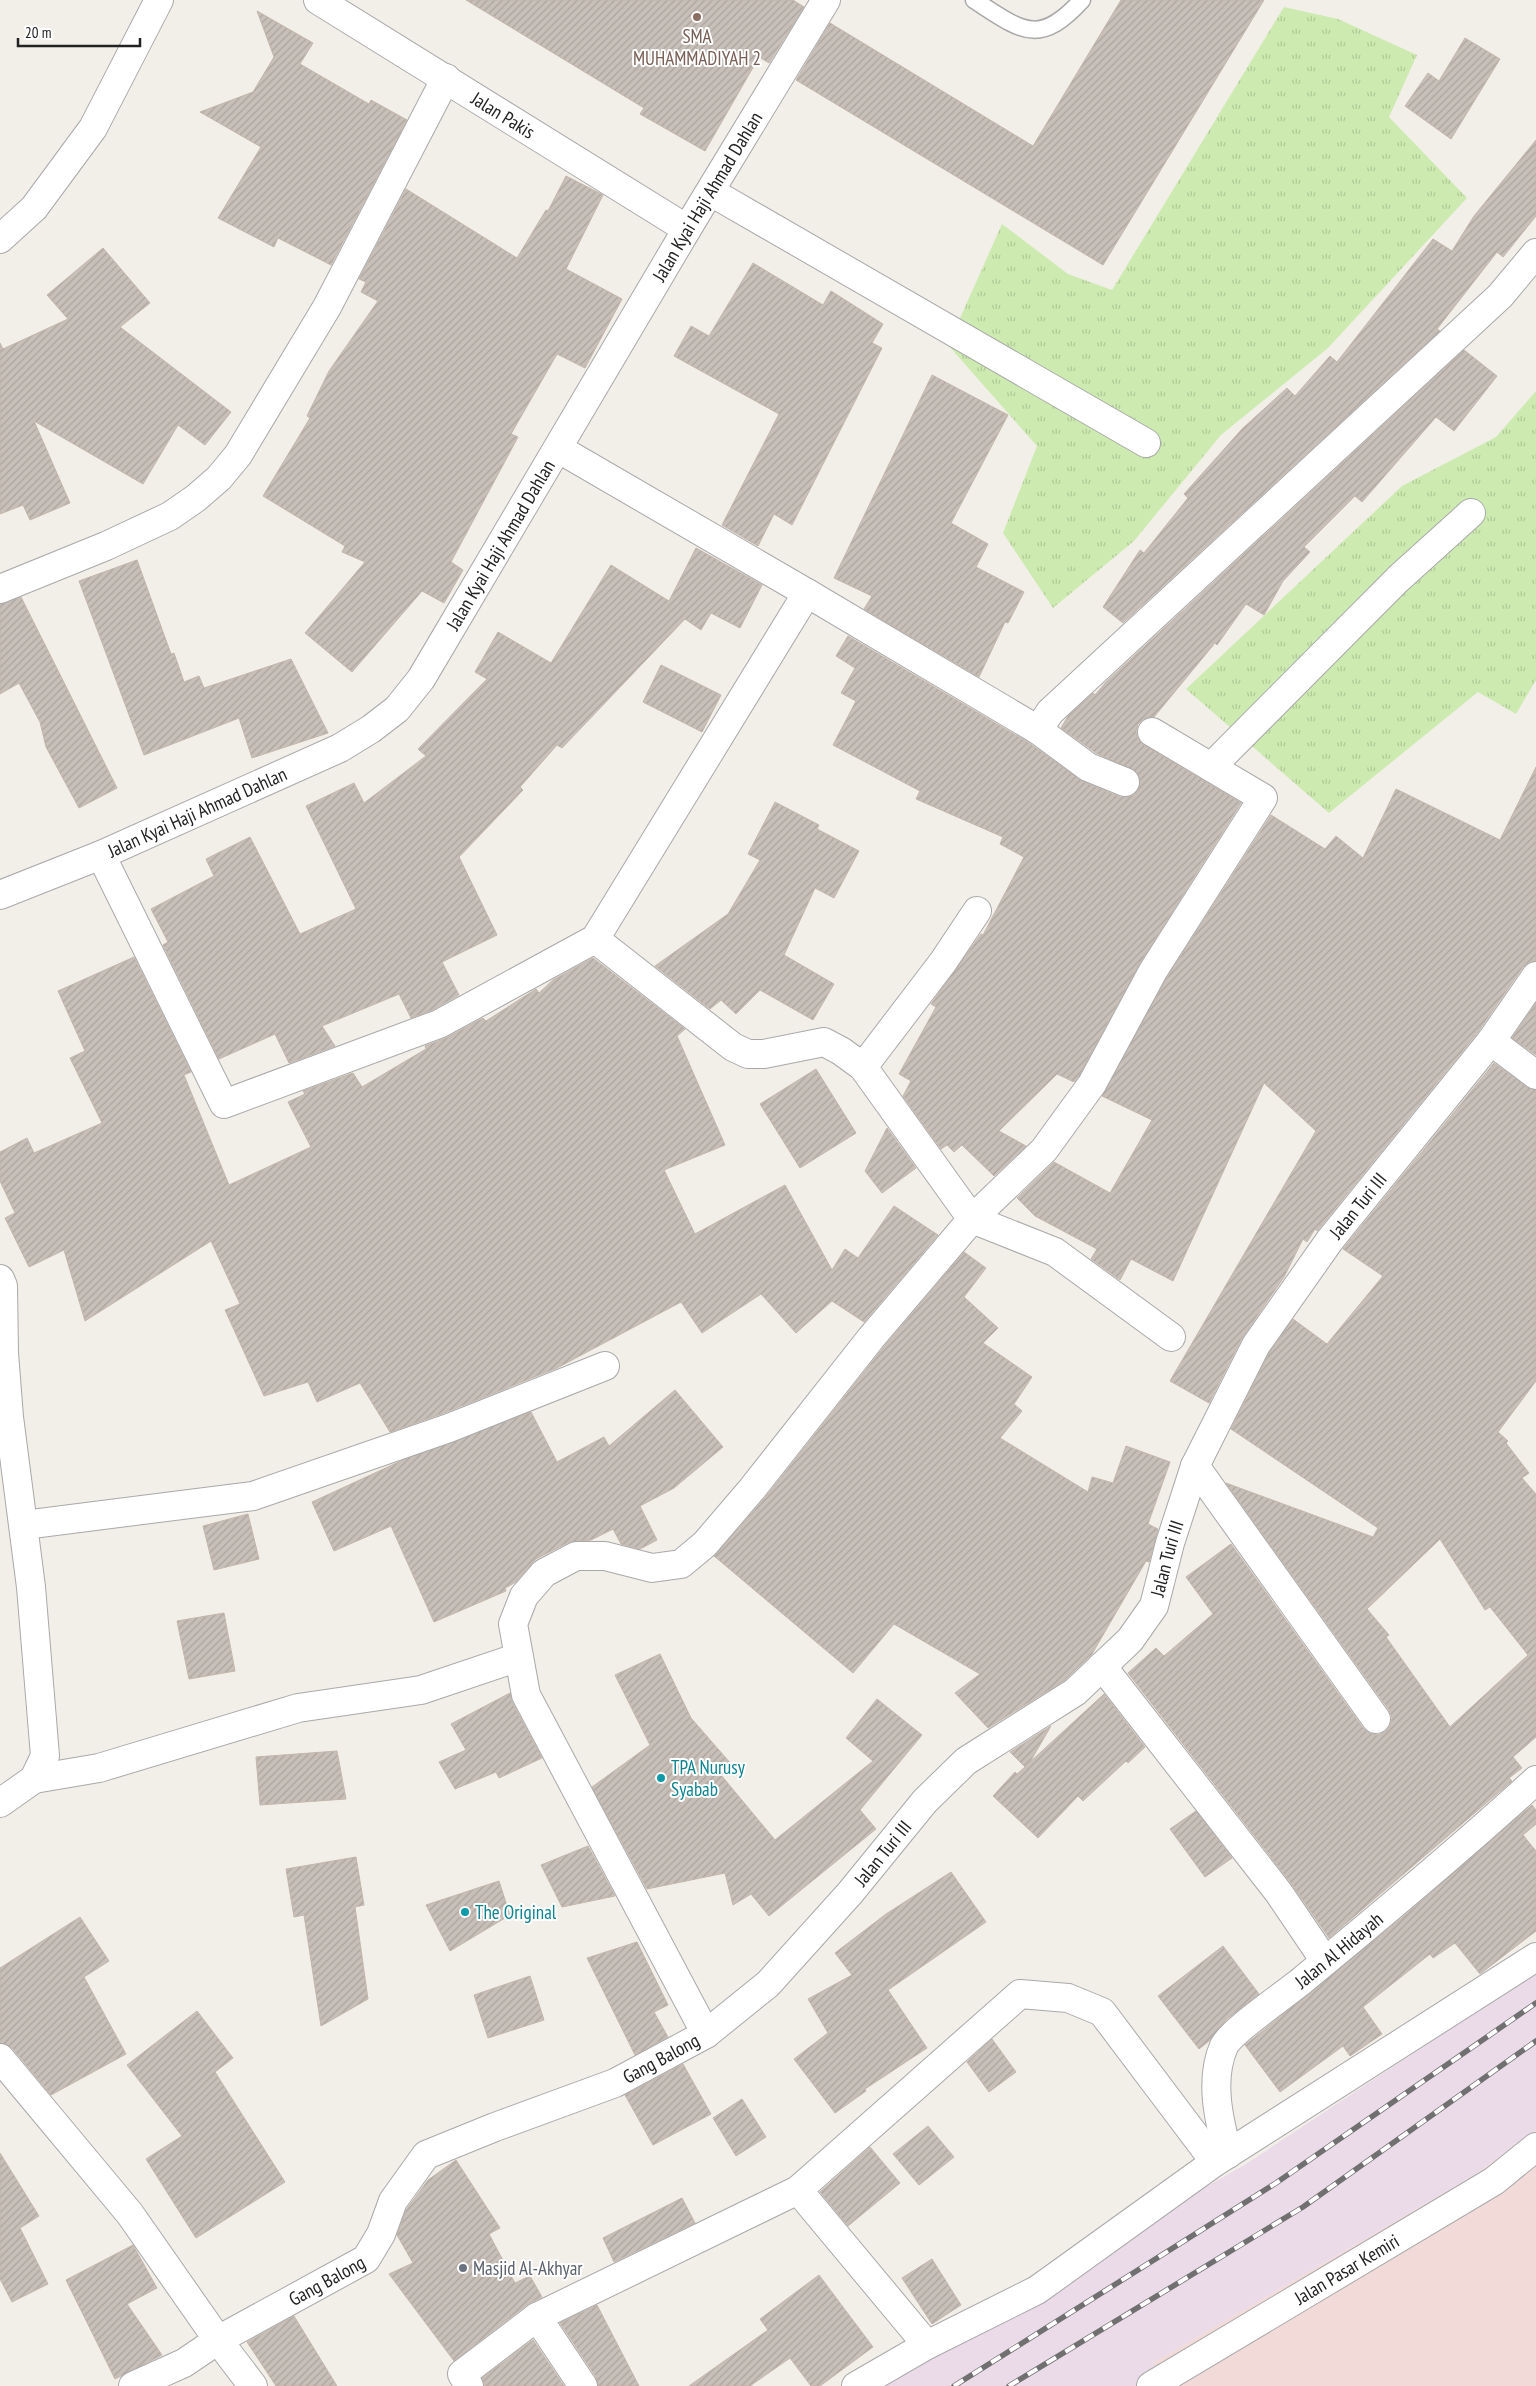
<svg xmlns="http://www.w3.org/2000/svg" width="1536" height="2386" viewBox="0 0 1536 2386" font-family="'PT Sans Narrow',sans-serif">
  <style>
    .commercial { fill: #f2dad9 }
    .industrial { fill: #ebdbe8 }
    .grass { fill: url(#grass-tufts) }
    .building { fill: url(#building-hatch); stroke: #c4b6ab; fill-rule: evenodd }
    .lines { fill: none; stroke-linecap: round; stroke-linejoin: round }
    .service-casing { stroke: #a9a9a9; stroke-width: 19 }
    .minor-casing { stroke: #a9a9a9; stroke-width: 30 }
    .service { stroke: #fff; stroke-width: 16 }
    .minor { stroke: #fff; stroke-width: 28 }
    .rail-casing { stroke: #707070; stroke-width: 5.5 }
    .rail { stroke: #fff; stroke-width: 4; stroke-dasharray: 11; stroke-linecap: butt }
    .education-dot { fill: #8d6e63; stroke: #fff; stroke-width: 2 }
    .culture-dot { fill: #0f9aa8; stroke: #fff; stroke-width: 2 }
    .worship-dot { fill: #6b7280; stroke: #fff; stroke-width: 2 }
    .labels { text-anchor: middle; stroke-width: 4; stroke-linejoin: round; paint-order: stroke }
    .education-label { font-size: 19px; fill: #785e54; stroke: #fff }
    .street-label { font-size: 19px; fill: #222; stroke: #fff }
    .culture-label { font-size: 19px; fill: #0d838f; stroke: #fff; text-anchor: start }
    .worship-label { font-size: 19px; fill: #5b616d; stroke: #fff; text-anchor: start }
  </style>
  <defs>
    <pattern id="grass-tufts" width="24" height="20" patternUnits="userSpaceOnUse" patternTransform="scale(1.25)"><rect width="24" height="20" fill="#cdebb0"/><path d="M3 7l-1-3M5 7V3M7 7l1-3M15 17l-1-3M17 17v-4M19 17l1-3" fill="none" stroke="#b0c997"/></pattern>
    <pattern id="building-hatch" width="6" height="6" patternUnits="userSpaceOnUse" patternTransform="scale(1.25)"><rect width="6" height="6" fill="#c7bfb8"/><path d="M-1 1l2-2M0 6l6-6M5 7l2-2" fill="none" stroke="#aba49e"/></pattern>
  </defs>
  <rect width="100%" height="100%" fill="#f2efe9"/>
  <path class="commercial" d="M1536 2129V2386H1171L1153 2363 1476 2174Z"/>
  <path class="industrial" d="M1536 1972V2129L1476 2174 1153 2363 1171 2386H859L1246 2164Z"/>
  <g class="grass">
    <path d="M1284 7 1338 19 1417 55 1389 117 1467 198 1328 348 1221 435 1134 541 1053 608 1003 533 1037 446 948 345 1002 224 1068 274 1112 290Z"/>
    <path d="M1536 391V680L1516 714 1478 692 1329 813 1186 689 1402 486 1496 437Z"/>
  </g>
  <g class="building">
    <path d="M466 0H793L804 7 769 63 759 57 705 151 640 114 644 108Z"/>
    <path d="M1121 0H1264L1103 265 796 80 830 23 1033 146Z"/>
    <path d="M257 11 313 43 300 64 369 104 371 100 407 120 331 265 278 238 274 247 218 218 261 147 200 112 253 92 274 57Z"/>
    <path d="M1465 38 1500 59 1451 139 1405 106 1428 73 1439 81Z"/>
    <path d="M1536 140V216L1503 257 1497 252 1437 329 1440 331 1123 623 1103 607 1140 550 1144 553 1188 498 1184 494 1242 429 1287 388 1295 396 1330 356 1337 362 1433 239 1452 251 1474 216Z"/>
    <path d="M566 176 603 195 566 269 622 299 585 368 557 354 511 434 518 437 451 562 463 570 444 603 422 591 352 672 305 633 365 562 342 552 345 546 263 496 310 418 307 416 329 371 378 301 361 292 366 282 359 279 406 189 517 258 546 210 548 211Z"/>
    <path d="M103 248 150 303 120 327 231 412 205 445 178 425 143 484 34 421 70 503 30 520 23 505 0 514V343L3 349 68 319 47 295Z"/>
    <path d="M753 263 823 305 831 291 883 324 872 343 882 348 792 525 774 514 758 546 722 525 779 414 674 356 691 326 709 336Z"/>
    <path d="M1464 350 1497 376 1454 431 1436 417 1362 502 1355 496 1304 547 1310 552 1283 581 1264 615 1246 604 1217 645 1215 643 1154 717 1145 718 1138 724 1136 732 1138 739 1144 745 1241 803 1140 963 1079 1076 1074 1082 1057 1074 999 1131 1026 1146 994 1176 962 1145 954 1152 947 1145 941 1149 903 1096 911 1081 899 1074 936 1007 931 1004 981 934 983 935 1024 857 1000 844 1003 837 916 799 920 791 833 745 856 701 841 693 855 668 836 656 848 636 1029 743 1082 781 1120 797H1128L1134 795 1139 788 1140 780 1137 772 1096 753 1061 728 1068 716 1093 693 1095 695 1106 682Z"/>
    <path d="M932 375 1008 415 951 523 988 544 976 567 1024 592 1008 623 1005 622 979 677 864 609 872 596 834 578Z"/>
    <path d="M696 548 762 585 740 628 711 613 701 630 685 619 562 748 557 745 520 787 523 790 459 857 497 935 442 962 459 995 432 1010 411 1018 399 994 322 1026 335 1046 289 1063 275 1034 219 1059 163 945 168 942 151 909 214 876 206 859 250 837 300 934 356 909 306 806 354 783 364 803 426 756 418 749 487 679 475 672 498 632 551 663 611 565 669 601Z"/>
    <path d="M137 560 171 654 174 653 184 682 199 676 204 688 291 659 328 733 252 758 239 718 144 755 79 581Z"/>
    <path d="M21 597 117 788 79 808 46 747 40 722 19 683 0 694V604Z"/>
    <path d="M661 665 721 695 702 732 643 702Z"/>
    <path d="M1536 767V961L1529 962 1523 967 1478 1032 1317 1231 1315 1229 1307 1242 1303 1239 1284 1277 1242 1338 1209 1403 1170 1381 1316 1131 1264 1083 1173 1281 1131 1259 1120 1280 1091 1259 1097 1249 1035 1216 1017 1198 1054 1162 1110 1193 1152 1120 1102 1096 1166 979 1271 815 1325 849 1336 836 1363 858 1396 789 1500 840Z"/>
    <path d="M775 802 819 825 817 829 859 851 834 898 815 888 784 955 834 984 813 1020 760 990 736 1014 721 1000 710 1009 655 966 728 914 760 860 748 854Z"/>
    <path d="M134 957 191 1072 184 1075 229 1185 311 1147 288 1102 305 1094 303 1091 353 1073 362 1087 426 1049 425 1046 446 1038 483 1018 486 1021 536 989 539 993 553 980 593 958 685 1029 677 1036 725 1145 664 1170 695 1234 785 1185 832 1270 845 1249 858 1258 894 1206 938 1235 864 1322 832 1301 796 1333 761 1294 702 1333 681 1302 557 1368 444 1413 390 1432 360 1383 317 1402 308 1382 264 1396 225 1310 240 1304 211 1241 85 1321 64 1250 29 1267 5 1218 15 1213 0 1181V1152L27 1138 34 1153 102 1123 70 1058 85 1051 58 991Z"/>
    <path d="M1536 1003V1055L1512 1038Z"/>
    <path d="M1494 1063 1527 1087 1536 1090V1381L1498 1432 1508 1441 1506 1443 1529 1473 1522 1478 1536 1494V1737L1513 1757 1522 1768 1509 1778 1512 1781 1329 1938 1291 1883 1128 1673 1156 1648 1164 1656 1213 1614 1186 1577 1231 1544 1363 1728 1369 1733 1377 1735 1385 1732 1390 1726 1392 1718 1389 1710 1226 1483 1373 1537 1378 1528 1231 1429 1269 1353 1293 1319 1327 1344 1383 1276 1343 1249ZM1440 1539 1485 1610 1490 1607 1528 1655 1450 1727 1386 1637 1389 1635 1367 1609Z"/>
    <path d="M816 1069 856 1133 800 1168 760 1104Z"/>
    <path d="M887 1128 916 1168 882 1193 865 1171Z"/>
    <path d="M964 1252 986 1268 964 1297 998 1328 983 1343 1032 1377 1014 1404 1022 1411 1000 1438 1088 1492 1092 1477 1113 1483 1126 1446 1170 1462 1148 1524 1158 1529 1149 1562 1146 1561 1092 1654 1065 1680 988 1728 955 1693 980 1674 894 1624 853 1673 714 1556 764 1499 883 1348Z"/>
    <path d="M675 1390 723 1447 674 1488 640 1506 657 1540 640 1549 621 1544 613 1529 591 1540 569 1542 536 1559 516 1582 505 1588 506 1591 434 1622 391 1526 334 1551 312 1502 403 1460 531 1412 557 1462 604 1437 609 1446Z"/>
    <path d="M248 1514 259 1559 214 1570 203 1526Z"/>
    <path d="M224 1613 235 1671 189 1679 177 1621Z"/>
    <path d="M660 1654 691 1718 732 1765 721 1775 775 1840 873 1761 846 1738 877 1699 922 1735 860 1810 876 1829 769 1916 751 1894 733 1905 725 1873 647 1889 592 1787 650 1745 615 1675Z"/>
    <path d="M510 1693 512 1702 542 1758 499 1778 496 1772 455 1789 439 1762 466 1750 451 1724Z"/>
    <path d="M1104 1694 1145 1747 1128 1763 1126 1761 1083 1801 1078 1796 1038 1838 993 1796 1015 1772 1017 1774 1025 1767 1010 1752 1051 1726 1030 1762Z"/>
    <path d="M337 1751 346 1799 260 1805 256 1757Z"/>
    <path d="M1532 1805 1536 1810V1824L1523 1835 1536 1851V1931L1480 1974 1455 1943 1433 1958 1430 1954 1363 2007 1382 2034 1350 2056 1343 2046 1280 2092 1245 2045 1403 1917Z"/>
    <path d="M1196 1811 1232 1858 1205 1877 1170 1829Z"/>
    <path d="M588 1846 615 1896 562 1907 541 1865Z"/>
    <path d="M356 1857 364 1905 355 1907 368 1999 321 2026 304 1915 294 1917 286 1869Z"/>
    <path d="M951 1872 986 1922 888 1990 927 2048 865 2089 866 2091 835 2113 794 2059 828 2033 808 1999 852 1975 835 1953 886 1914Z"/>
    <path d="M499 1881 510 1915 450 1951 426 1905Z"/>
    <path d="M80 1917 109 1961 84 1977 126 2054 51 2095 12 2048 0 2043V1968Z"/>
    <path d="M637 1942 668 2005 654 2012 668 2037 635 2055 587 1958Z"/>
    <path d="M1223 1946 1259 1994 1227 2019 1209 2041 1199 2049 1158 1996Z"/>
    <path d="M530 1976 544 2020 488 2038 474 1995Z"/>
    <path d="M197 2011 233 2058 215 2072 285 2182 196 2238 146 2159 182 2136 127 2065Z"/>
    <path d="M992 2039 1016 2072 989 2092 967 2062Z"/>
    <path d="M683 2064 711 2114 653 2145 625 2095Z"/>
    <path d="M742 2099 766 2137 736 2156 713 2118Z"/>
    <path d="M928 2126 954 2157 919 2185 893 2154Z"/>
    <path d="M870 2147 900 2183 848 2226 820 2192Z"/>
    <path d="M0 2153 39 2216 20 2228 48 2284 12 2302 0 2279Z"/>
    <path d="M456 2160 500 2228 489 2234 515 2283 530 2276 542 2297 528 2304 454 2361 389 2274 413 2263 397 2235 406 2210 428 2180Z"/>
    <path d="M682 2198 695 2223 614 2262 603 2238Z"/>
    <path d="M133 2245 157 2288 127 2304 162 2355 115 2379 66 2280Z"/>
    <path d="M932 2259 961 2305 932 2324 902 2278Z"/>
    <path d="M819 2275 873 2347 820 2386H811L790 2358 750 2386H689L768 2330 760 2319Z"/>
    <path d="M597 2305 639 2386H598L596 2377 560 2323Z"/>
    <path d="M294 2316 337 2386H276L247 2342Z"/>
    <path d="M533 2340 564 2386H485L482 2378Z"/>
  </g>
  <g class="lines">
    <g class="service-casing">
      <path id="service" d="M974 0C1021 30 1038 48 1082 0"/>
    </g>
    <g class="minor-casing">
      <g id="minor">
        <path id="s1" d="M318 0 687 229"/>
        <path d="M711 192 1146 443"/>
        <path d="M0 239 34 208 93 128 159 0"/>
        <path d="M0 589 106 546 170 516 196 498 219 478 238 455 327 307 446 78"/>
        <path d="M807 593 1038 730 1088 767 1125 782"/>
        <path d="M1038 730 1050 712 1500 296 1536 253"/>
        <path d="M1211 767 1398 579 1471 513"/>
        <path d="M101 855 224 1104 439 1024 595 939 807 593 559 449"/>
        <path id="s2" d="M0 895 101 855 340 748 371 729 397 709 421 679 687 229 826 0"/>
        <path d="M595 939 733 1047 748 1054H764L824 1042 841 1051 863 1067 972 1219 1044 1150 1092 1084 1153 971 1263 798 1152 732"/>
        <path d="M1491 1041 1536 1075"/>
        <path d="M863 1067 943 962 977 911"/>
        <path d="M0 1279 3 1286 4 1353 9 1417 31 1587 45 1756 34 1779 0 1803"/>
        <path d="M1195 1466 1376 1719"/>
        <path d="M24 1525 253 1496 449 1428 605 1366"/>
        <path d="M1102 1666 1279 1893 1325 1961"/>
        <path d="M34 1779 99 1768 298 1708 421 1690 519 1657"/>
        <path d="M706 2034 526 1695 513 1624 524 1596 544 1573 576 1556H605L652 1568 681 1564 705 1544 752 1489 871 1338 972 1219 1055 1252 1171 1337"/>
        <path d="M0 2058 130 2214 218 2340 253 2386"/>
        <path id="s3" d="M1228 2154C1219 2121 1209 2080 1224 2046 1232 2030 1289 1992 1305 1978 1384 1913 1461 1849 1536 1780"/>
        <path d="M798 2190 927 2345"/>
        <path d="M537 2317 583 2386"/>
        <path id="s4" d="M133 2386 184 2363 218 2340 366 2259 381 2234 393 2201 426 2155 495 2127 615 2083 706 2034 768 1984 850 1893 925 1801 966 1761 1075 1692 1130 1640 1154 1606 1170 1543 1195 1466 1256 1345 1330 1240 1491 1041 1536 976"/>
        <path d="M469 2386 462 2374 537 2317 798 2190 1020 1994 1068 1998 1102 2012 1215 2162"/>
        <path d="M856 2386 927 2345 1037 2290 1215 2162 1536 1957"/>
        <path id="s5" d="M1151 2386 1494 2181 1536 2147"/>
      </g>
    </g>
    <use href="#service" class="service"/>
    <use href="#minor" class="minor"/>
    <g class="rail-casing">
      <g id="rail">
        <path d="M954 2386 1276 2183 1536 2003"/>
        <path d="M1009 2386 1303 2207 1536 2041"/>
      </g>
    </g>
    <use href="#rail" class="rail"/>
  </g>
  <circle class="education-dot" cx="697" cy="17" r="5"/>
  <g class="culture-dot">
    <circle cx="661" cy="1778" r="5"/>
    <circle cx="465" cy="1912" r="5"/>
  </g>
  <circle class="worship-dot" cx="463" cy="2268" r="5"/>
  <g class="labels">
    <g class="education-label">
      <text x="697" y="43">SMA<tspan x="697" dy="22">MUHAMMADIYAH 2</tspan></text>
    </g>
    <g class="street-label">
      <text dy="7" stroke="none"><textPath href="#s1" startOffset="218">Jalan Pakis</textPath></text>
      <text dy="7" stroke="none"><textPath href="#s2" startOffset="1039">Jalan Kyai Haji Ahmad Dahlan</textPath></text>
      <text dy="7" stroke="none"><textPath href="#s2" startOffset="634">Jalan Kyai Haji Ahmad Dahlan</textPath></text>
      <text dy="7" stroke="none"><textPath href="#s2" startOffset="214">Jalan Kyai Haji Ahmad Dahlan</textPath></text>
      <text dy="7" stroke="none"><textPath href="#s4" startOffset="1771">Jalan Turi III</textPath></text>
      <text dy="7" stroke="none"><textPath href="#s4" startOffset="1366">Jalan Turi III</textPath></text>
      <text dy="7" stroke="none"><textPath href="#s4" startOffset="946">Jalan Turi III</textPath></text>
      <text dy="7" stroke="none"><textPath href="#s3" startOffset="260">Jalan Al Hidayah</textPath></text>
      <text dy="7" stroke="none"><textPath href="#s4" startOffset="641">Gang Balong</textPath></text>
      <text dy="7" stroke="none"><textPath href="#s5" startOffset="228">Jalan Pasar Kemiri</textPath></text>
      <text dy="7" stroke="none"><textPath href="#s4" startOffset="221">Gang Balong</textPath></text>
    </g>
    <g class="culture-label">
      <text x="671" y="1774">TPA Nurusy<tspan x="671" dy="22">Syabab</tspan></text>
      <text x="475" y="1919">The Original</text>
    </g>
    <g class="worship-label">
      <text x="473" y="2275">Masjid Al-Akhyar</text>
    </g>
  </g>
  <path d="M18 38v8h122v-8" fill="none" stroke="#222222" stroke-width="2.5"/>
  <text x="25" y="38" font-size="15" fill="#222222" stroke="#ffffff" stroke-width="4" paint-order="stroke">20 m</text>
</svg>
